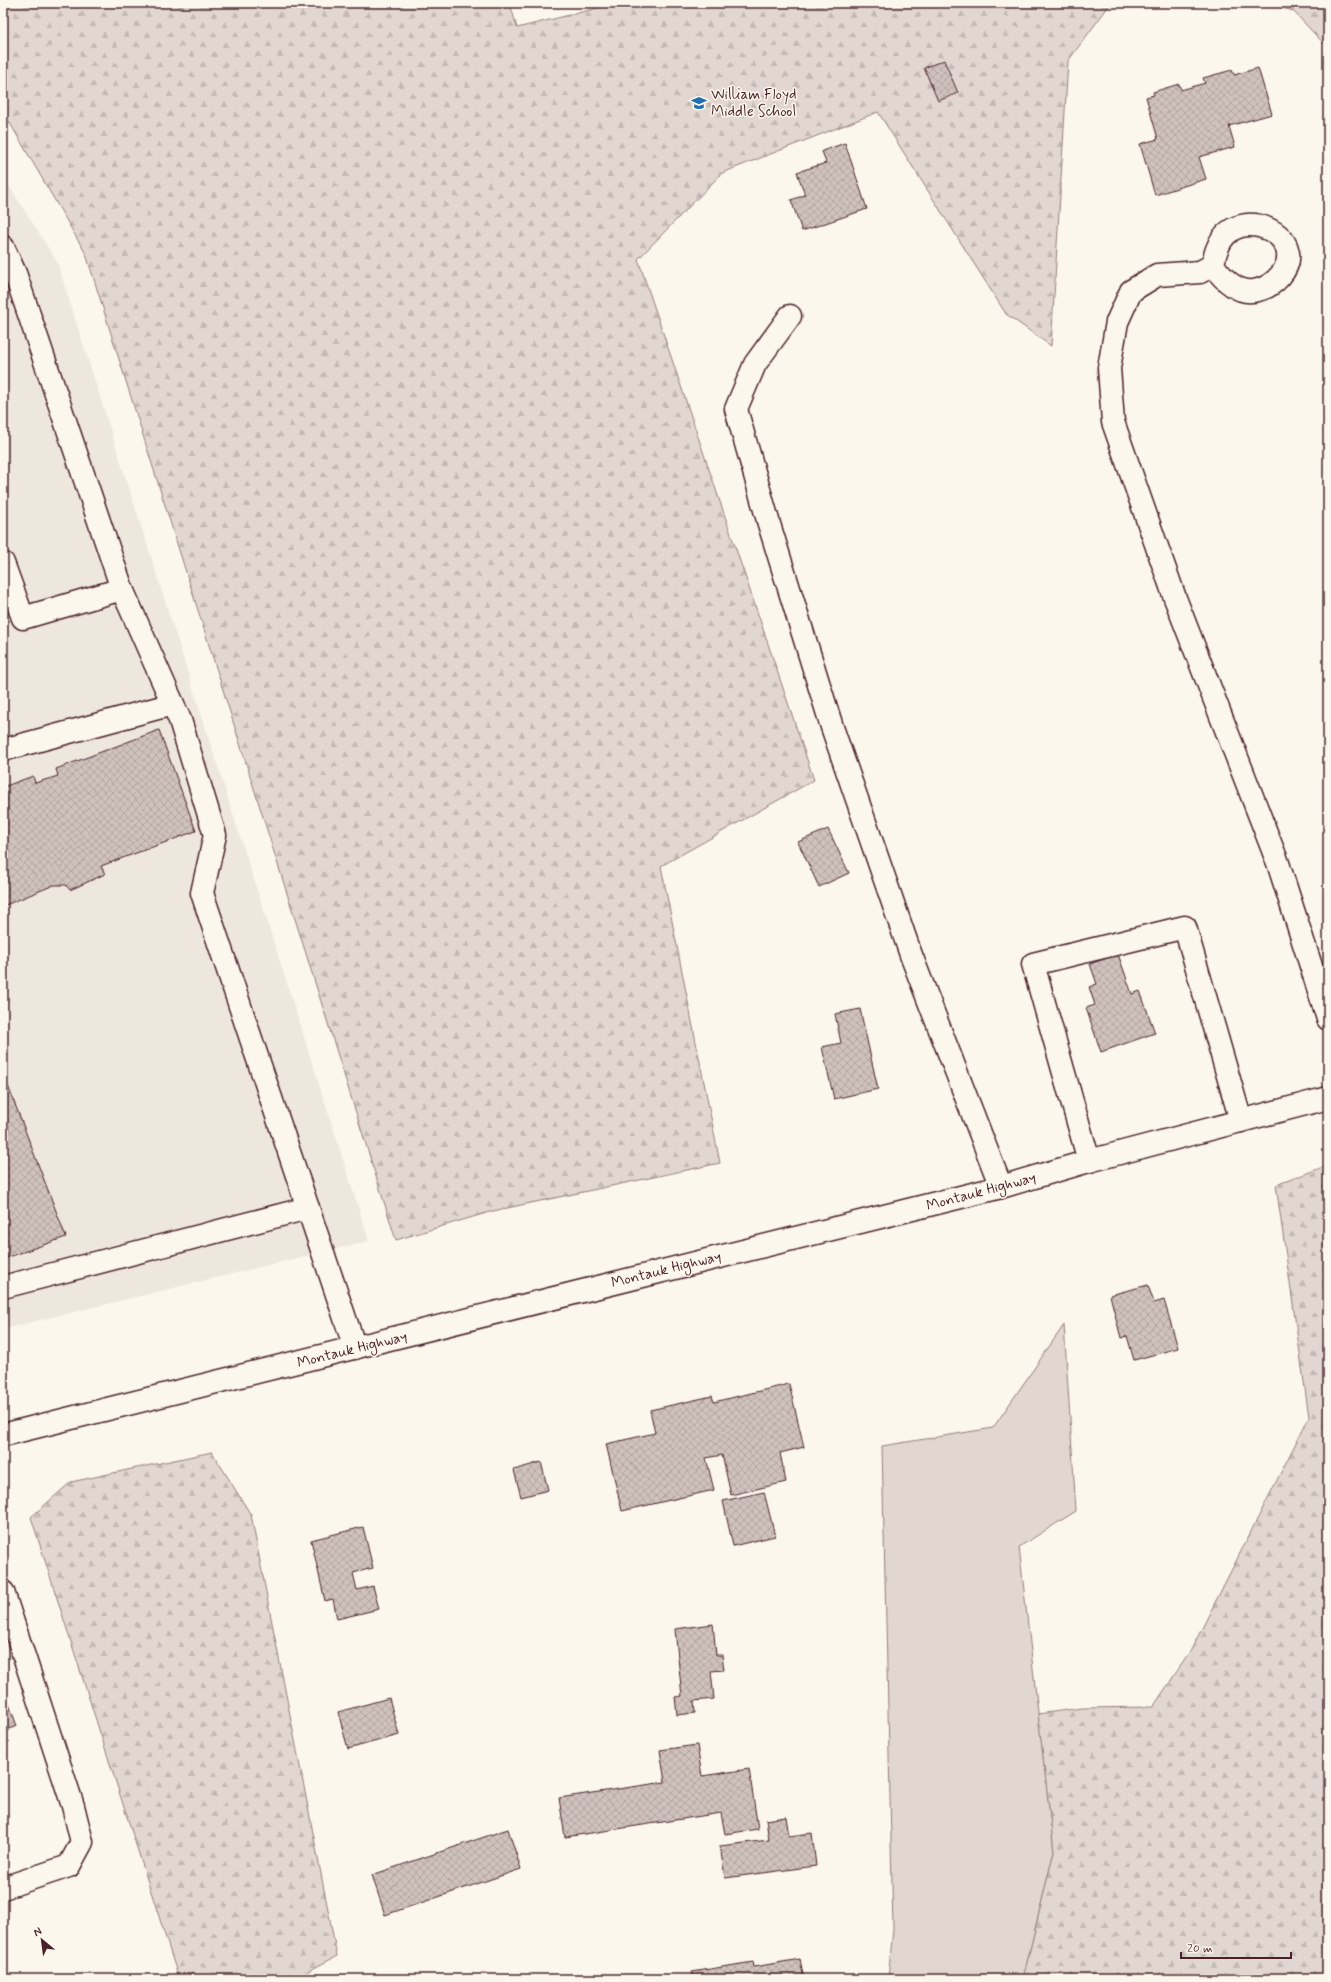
<svg xmlns="http://www.w3.org/2000/svg" width="1331" height="1982" viewBox="0 0 1331 1982" font-family="Mynerve,sans-serif">
  <style>
    .built { fill: #eee7de }
    .grass { fill: #e2d7d0; stroke: #967b7e }
    .forest { fill: url(#forest-firs); stroke: #967b7e }
    .building { fill: url(#building-cross-hatch); stroke: #4a1f2b }
    .lines { fill: none; stroke-linecap: round; stroke-linejoin: round }
    .minor-casing { stroke: #4a1f2b; stroke-width: 25 }
    .major-casing { stroke: #4a1f2b; stroke-width: 25 }
    .minor { stroke: #fbf7ec; stroke-width: 22 }
    .major { stroke: #fbf7ec; stroke-width: 22 }
    .labels { text-anchor: middle; stroke-width: 3; stroke-linejoin: round; paint-order: stroke }
    .poi-label { font-size: 15px; fill: #4a1f2b; stroke: #fbf7ec; text-anchor: start }
    .street-label { font-size: 15px; fill: #4a1f2b; stroke: #fbf7ec }
  </style>
  <defs>
    <pattern id="forest-firs" width="22" height="20" patternUnits="userSpaceOnUse"><rect width="22" height="20" fill="#e2d7d0"/><path d="M5 1l3.5 6h-7zM16 11l3.5 6h-7z" fill="#c3b8b3"/></pattern>
    <pattern id="building-cross-hatch" width="8" height="8" patternUnits="userSpaceOnUse"><rect width="8" height="8" fill="#cfc2bc"/><path d="M0 0l8 8M0 8l8-8" fill="none" stroke="#b3a6a2"/></pattern>
  </defs>
  <rect width="100%" height="100%" fill="#fbf7ec"/>
  <filter id="ink" filterUnits="userSpaceOnUse"><feTurbulence type="fractalNoise" baseFrequency=".025" numOctaves="2"/><feDisplacementMap in="SourceGraphic" scale="8" xChannelSelector="R" yChannelSelector="G"/><feConvolveMatrix kernelMatrix="1 2 1 2 8 2 1 2 1" color-interpolation-filters="sRGB"/></filter>
  <g filter="url(#ink)">
    <path class="built" d="M3 176 57 262 369 1241 3 1329Z"/>
    <path class="grass" d="M1064 1325 1076 1511 1019 1547 1054 1851 1023 1979H888L893 1929 882 1446 993 1428Z"/>
    <g class="forest">
      <path d="M3 3H510L517 28 618 3H1111L1068 61 1051 346 1006 314 878 112 722 173 638 259 814 780 661 866 720 1163 493 1211 396 1240 86 254 3 111Z"/>
      <path d="M1266 3H1328V48L1293 11Z"/>
      <path d="M1328 1165V1979H1023L1054 1851 1038 1714 1082 1708 1153 1707 1190 1652 1309 1417 1276 1185Z"/>
      <path d="M212 1452 251 1515 337 1956 293 1979H179L31 1517 71 1482Z"/>
    </g>
    <g class="building">
      <path d="M944 60 958 93 938 101 924 68Z"/>
      <path d="M1258 68 1272 114 1229 126 1235 147 1199 157 1206 179 1155 195 1140 144 1158 139 1146 97 1154 95 1153 92 1179 84 1181 90 1205 83 1203 78 1232 70 1234 75Z"/>
      <path d="M845 143 867 209 802 231 791 200 805 195 797 172 826 163 822 151Z"/>
      <path d="M159 730 196 831 101 866 105 874 70 890 66 885H54L3 906V787L33 776 35 783 58 776 56 769Z"/>
      <path d="M828 829 849 873 819 887 798 842Z"/>
      <path d="M1118 954 1132 994 1140 991 1155 1033 1101 1052 1086 1008 1095 1005 1089 987 1097 984 1090 964Z"/>
      <path d="M860 1009 878 1089 834 1099 822 1047 841 1043 835 1014Z"/>
      <path d="M3 1073 66 1237 3 1259Z"/>
      <path d="M1148 1285 1154 1303 1164 1300 1178 1348 1134 1360 1127 1336 1121 1338 1110 1295Z"/>
      <path d="M789 1384 804 1447 780 1453 786 1482 731 1495 722 1455 706 1458 714 1490 622 1511 606 1444 655 1433 650 1410 712 1396 714 1402Z"/>
      <path d="M541 1462 548 1490 521 1497 514 1470Z"/>
      <path d="M764 1492 775 1536 733 1546 723 1501Z"/>
      <path d="M363 1527 373 1568 353 1573 357 1590 373 1586 379 1609 337 1619 333 1599 325 1601 311 1540Z"/>
      <path d="M713 1624 716 1655H722L724 1670 711 1671 714 1699 694 1701 695 1713 677 1715 675 1697 682 1696 675 1629Z"/>
      <path d="M3 1688 17 1726 3 1731Z"/>
      <path d="M389 1698 399 1735 348 1749 338 1712Z"/>
      <path d="M697 1745 702 1776 749 1769 758 1829 725 1834 721 1813 565 1837 559 1798 665 1782 660 1750Z"/>
      <path d="M786 1817 789 1836 812 1833 816 1866 725 1878 720 1846 769 1840 766 1820Z"/>
      <path d="M508 1829 521 1869 385 1915 372 1875Z"/>
      <path d="M800 1959 804 1979H694L692 1972 753 1962 754 1967Z"/>
    </g>
    <g class="lines">
      <g class="minor-casing">
        <g id="minor">
          <path d="M3 247 15 273 122 589"/>
          <path d="M1213 265C1223 279 1238 296 1258 290 1267 288 1274 283 1280 276 1313 237 1237 200 1218 247 1215 253 1214 259 1213 265L1200 272 1157 275 1131 291 1117 322 1109 368 1113 422 1175 598 1278 863 1328 1019"/>
          <path d="M790 316 755 364 736 409 769 524 832 727 911 955 1001 1187"/>
          <path d="M3 563 23 618 122 589 180 720 215 835 202 893 355 1348"/>
          <path d="M3 750 173 704"/>
          <path d="M1089 1161 1033 964 1185 927 1241 1121"/>
          <path d="M3 1287 308 1208"/>
          <path d="M3 1592 73 1806 82 1842 69 1866 3 1888"/>
        </g>
      </g>
      <g class="major-casing">
        <path id="major" d="M3 1435 1001 1187 1089 1161 1328 1098"/>
      </g>
      <use href="#minor" class="minor"/>
      <use href="#major" class="major"/>
    </g>
  </g>
  <defs>
    <g id="school-bare" transform="scale(1.2)"><path d="M0-5L7-2L0 1L-7-2ZM-4 1L0 2.5L4 1V4Q0 6-4 4Z" fill="#1f6fb2" stroke="#fbf7ec" stroke-width="2.5" paint-order="stroke"/></g>
  </defs>
  <g fill-rule="evenodd">
    <use href="#school-bare" x="699" y="103"/>
  </g>
  <g class="labels">
    <g class="poi-label">
      <text x="711" y="99">William Floyd<tspan x="711" dy="17">Middle School</tspan></text>
    </g>
    <g class="street-label">
      <text transform="translate(981 1191) rotate(-15)" y="5">Montauk Highway</text>
      <text transform="translate(666 1269) rotate(-14)" y="5">Montauk Highway</text>
      <text transform="translate(352 1349) rotate(-14)" y="5">Montauk Highway</text>
    </g>
  </g>
  <rect width="1331" height="1982" fill="none" stroke="#fbf7ec" stroke-width="16"/>
  <rect x="8" y="8" width="1315" height="1966" fill="none" stroke="#4a1f2b" stroke-width="1.5" filter="url(#ink)"/>
  <g transform="translate(42 1940) rotate(331)" stroke="#fbf7ec" stroke-width="3" paint-order="stroke">
  <path d="M0-3L7 15L0 10L-7 15Z" fill="#4a1f2b"/>
  <text y="-6" font-size="11" font-weight="bold" text-anchor="middle" fill="#4a1f2b">N</text>
  </g>
  <path d="M1181 1952v6h110v-6" fill="none" stroke="#4a1f2b" stroke-width="2"/>
  <text x="1187" y="1952" font-size="12" fill="#4a1f2b" stroke="#fbf7ec" stroke-width="3" paint-order="stroke">20 m</text>
</svg>
